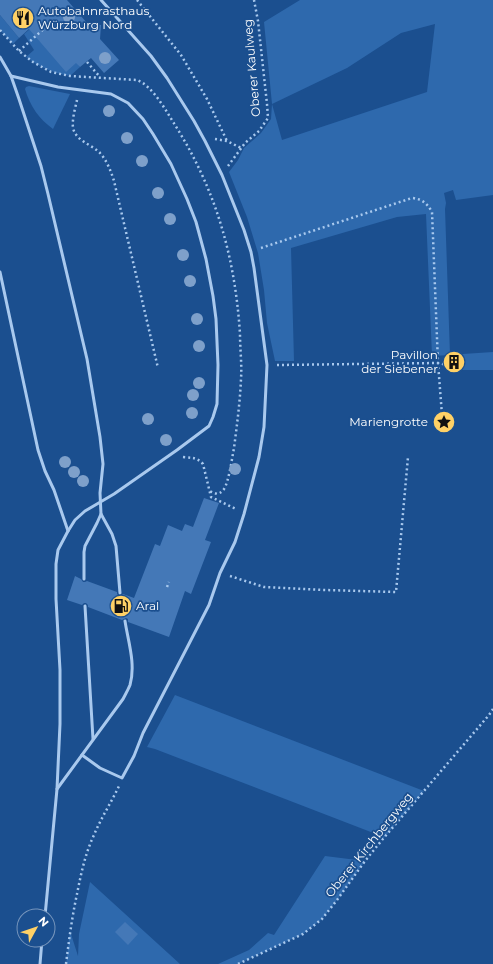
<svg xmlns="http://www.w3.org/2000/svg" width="493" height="964" viewBox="0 0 493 964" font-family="Montserrat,sans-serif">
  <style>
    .green { fill: #2e69ad; fill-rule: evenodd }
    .building { fill: #4478b7 }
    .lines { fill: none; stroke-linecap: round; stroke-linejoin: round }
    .path { stroke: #a9c9ee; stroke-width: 2.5; stroke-dasharray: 2 3; stroke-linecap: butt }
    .lane { stroke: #a9c9ee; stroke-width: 3 }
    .tree { fill: #7ea0ca }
    .labels { text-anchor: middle; stroke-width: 3.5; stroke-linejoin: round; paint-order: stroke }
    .poi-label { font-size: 12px; fill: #fff; stroke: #1b4f8f; text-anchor: start }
    .street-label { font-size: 12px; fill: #fff; stroke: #1b4f8f }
  </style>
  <rect width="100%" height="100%" fill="#1b4f8f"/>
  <g class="green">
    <path d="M300 0H493V195L456 200 453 190 444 193 446 203 445 209 450 355 432 356 426 214 397 217 291 248 294 361H275L267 323 264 290 258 253 247 217 229 172 238 160 244 148 261 133 271 119 272 104 264 22ZM435 24 427 92 282 140 272 104 347 68 401 33Z"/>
    <path d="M0 15 19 38 13 44 0 30Z"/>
    <path d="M42 19 80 67 70 76C53 73 39 67 26 57L34 50 24 34Z"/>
    <path d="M29 86 70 94 53 129C39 119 30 106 25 89L26 87Z"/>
    <path d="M493 352V370H462L460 357 463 354Z"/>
    <path d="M175 695 424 791 382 840 376 834 155 749 147 747Z"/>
    <path d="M325 856 365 861 337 900 322 919 303 934 238 964H218L249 950 268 933 274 935Z"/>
    <path d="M90 882 180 964H66L70 931 78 956 79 934Z"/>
  </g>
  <g class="building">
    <path d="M0 0H67L87 23 101 25 100 39 119 60 104 73 91 58 80 67 76 63 66 72 29 29 19 38 0 15Z"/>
    <path d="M204 498 219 503 205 540 211 542 191 594 185 591 169 637 128 622V619L126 618 122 620 88 607V605L86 603H84L82 605 67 600 75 576 81 579 83 582H85L87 581 117 592V594L119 596H121L123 594 134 598 155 544 160 546 168 525 182 531 185 524 193 527Z"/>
    <path d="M125 922 138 934 128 945 115 932Z"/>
  </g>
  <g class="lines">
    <g class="path">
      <path d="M137 0 181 55 207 99 227 141"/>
      <path d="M0 30 19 51 33 62 51 72 70 76 137 80C153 86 166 111 175 125 216 190 235 257 240 334 240 349 242 364 241 379 240 402 237 425 234 448 232 458 229 481 224 489 222 492 220 493 217 494L209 491"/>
      <path d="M19 51 47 26"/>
      <path d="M87 62 100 77"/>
      <path d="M77 100C75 109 72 119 73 128 76 141 91 144 100 153 107 161 111 171 114 181L158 368"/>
      <path d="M215 139 227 141 241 148"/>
      <path d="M228 166 245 143 259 131 268 118 267 104 258 21 254 0"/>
      <path d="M261 248 412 198C422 199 427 203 432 212L438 363 442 415"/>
      <path d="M277 365 438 363 447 365"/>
      <path d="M183 457C191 458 197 457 203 464L211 497 236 509"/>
      <path d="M230 576 264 587 325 590 396 592 408 457"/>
      <path d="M167 587 169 582"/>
      <path d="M66 964C69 940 72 917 77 894 81 874 85 854 94 835 101 818 111 803 119 786"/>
      <path d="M238 964 303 934 322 919 337 900 365 861 382 840 489 715 493 709"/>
    </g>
    <g class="lane">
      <path d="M0 57 11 76 19 99 41 166 48 194 87 359 100 437 103 464 100 493 101 514 97 523 85 546 84 552V579"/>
      <path d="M11 76 58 87 111 94 128 103 143 119 153 134 171 164 187 199 196 222 206 259 213 296 216 319 218 365 217 404 213 417 209 426 177 450 114 494 85 511 75 520 68 531 58 550 56 564V599L60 670V724L57 789 45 916"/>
      <path d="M0 272 38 450 45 471 54 490 68 531"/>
      <path d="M101 514 112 534 116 546 120 593"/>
      <path d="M85 606 93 739"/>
      <path d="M82 755 100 768 122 778 134 756 143 733 209 605 220 573 235 542 244 514 259 457 264 427 267 365 254 268 251 252 244 230 222 175 205 141 194 121 167 78 151 56 101 0"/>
      <path d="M57 789 123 699C125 695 128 690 130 685 136 664 128 641 125 621"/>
      <path d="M40 964 42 940"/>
    </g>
  </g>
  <g class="tree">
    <circle cx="69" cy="17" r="6"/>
    <circle cx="105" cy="58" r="6"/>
    <circle cx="109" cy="111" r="6"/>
    <circle cx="127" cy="138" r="6"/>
    <circle cx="142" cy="161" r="6"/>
    <circle cx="158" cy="193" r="6"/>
    <circle cx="170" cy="219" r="6"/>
    <circle cx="183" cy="255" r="6"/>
    <circle cx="190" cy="281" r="6"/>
    <circle cx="197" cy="319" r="6"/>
    <circle cx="199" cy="346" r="6"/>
    <circle cx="199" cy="383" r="6"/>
    <circle cx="193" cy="395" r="6"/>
    <circle cx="192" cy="413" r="6"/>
    <circle cx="148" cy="419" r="6"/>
    <circle cx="166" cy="440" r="6"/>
    <circle cx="65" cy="462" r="6"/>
    <circle cx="235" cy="469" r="6"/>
    <circle cx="74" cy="472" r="6"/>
    <circle cx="83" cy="481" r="6"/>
  </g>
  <defs>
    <g id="restaurant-disc" transform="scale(1.15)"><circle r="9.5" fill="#ffd166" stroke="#1b4f8f"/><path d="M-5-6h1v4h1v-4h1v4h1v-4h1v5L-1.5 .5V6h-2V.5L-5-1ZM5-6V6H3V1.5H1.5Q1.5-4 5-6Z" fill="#111"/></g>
    <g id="building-disc" transform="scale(1.15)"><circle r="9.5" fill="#ffd166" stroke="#1b4f8f"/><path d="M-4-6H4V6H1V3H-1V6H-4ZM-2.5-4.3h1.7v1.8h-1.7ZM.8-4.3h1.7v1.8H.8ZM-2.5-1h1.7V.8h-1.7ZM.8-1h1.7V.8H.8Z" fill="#111"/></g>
    <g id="sight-disc" transform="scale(1.15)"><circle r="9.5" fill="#ffd166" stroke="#1b4f8f"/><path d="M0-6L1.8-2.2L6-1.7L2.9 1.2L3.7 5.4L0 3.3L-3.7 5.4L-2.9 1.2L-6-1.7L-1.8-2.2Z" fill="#111"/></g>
    <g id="fuel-disc" transform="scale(1.15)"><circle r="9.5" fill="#ffd166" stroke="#1b4f8f"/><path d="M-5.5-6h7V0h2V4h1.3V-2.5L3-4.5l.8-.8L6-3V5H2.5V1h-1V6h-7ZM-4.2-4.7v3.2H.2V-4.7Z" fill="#111"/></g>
  </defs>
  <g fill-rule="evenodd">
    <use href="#restaurant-disc" x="23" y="18"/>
    <use href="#building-disc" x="454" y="362"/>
    <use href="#sight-disc" x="444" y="422"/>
    <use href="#fuel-disc" x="121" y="606"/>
  </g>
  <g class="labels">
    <g class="poi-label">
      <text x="38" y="15">Autobahnrasthaus<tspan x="38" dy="14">Würzburg Nord</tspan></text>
      <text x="438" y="359" text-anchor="end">Pavillon<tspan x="438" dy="14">der Siebener</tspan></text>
      <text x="428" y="426" text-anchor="end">Mariengrotte</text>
      <text x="136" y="610">Aral</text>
    </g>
    <g class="street-label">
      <text transform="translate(252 68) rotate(-95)" y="4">Oberer Kaulweg</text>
      <text transform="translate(369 845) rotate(-51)" y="4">Oberer Kirchbergweg</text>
    </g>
  </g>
  <g transform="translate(36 928) rotate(50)"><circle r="19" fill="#1b4f8f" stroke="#7695bc"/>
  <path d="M0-3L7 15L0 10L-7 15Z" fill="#ffd166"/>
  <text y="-6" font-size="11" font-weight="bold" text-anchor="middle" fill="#ffffff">N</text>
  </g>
</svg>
